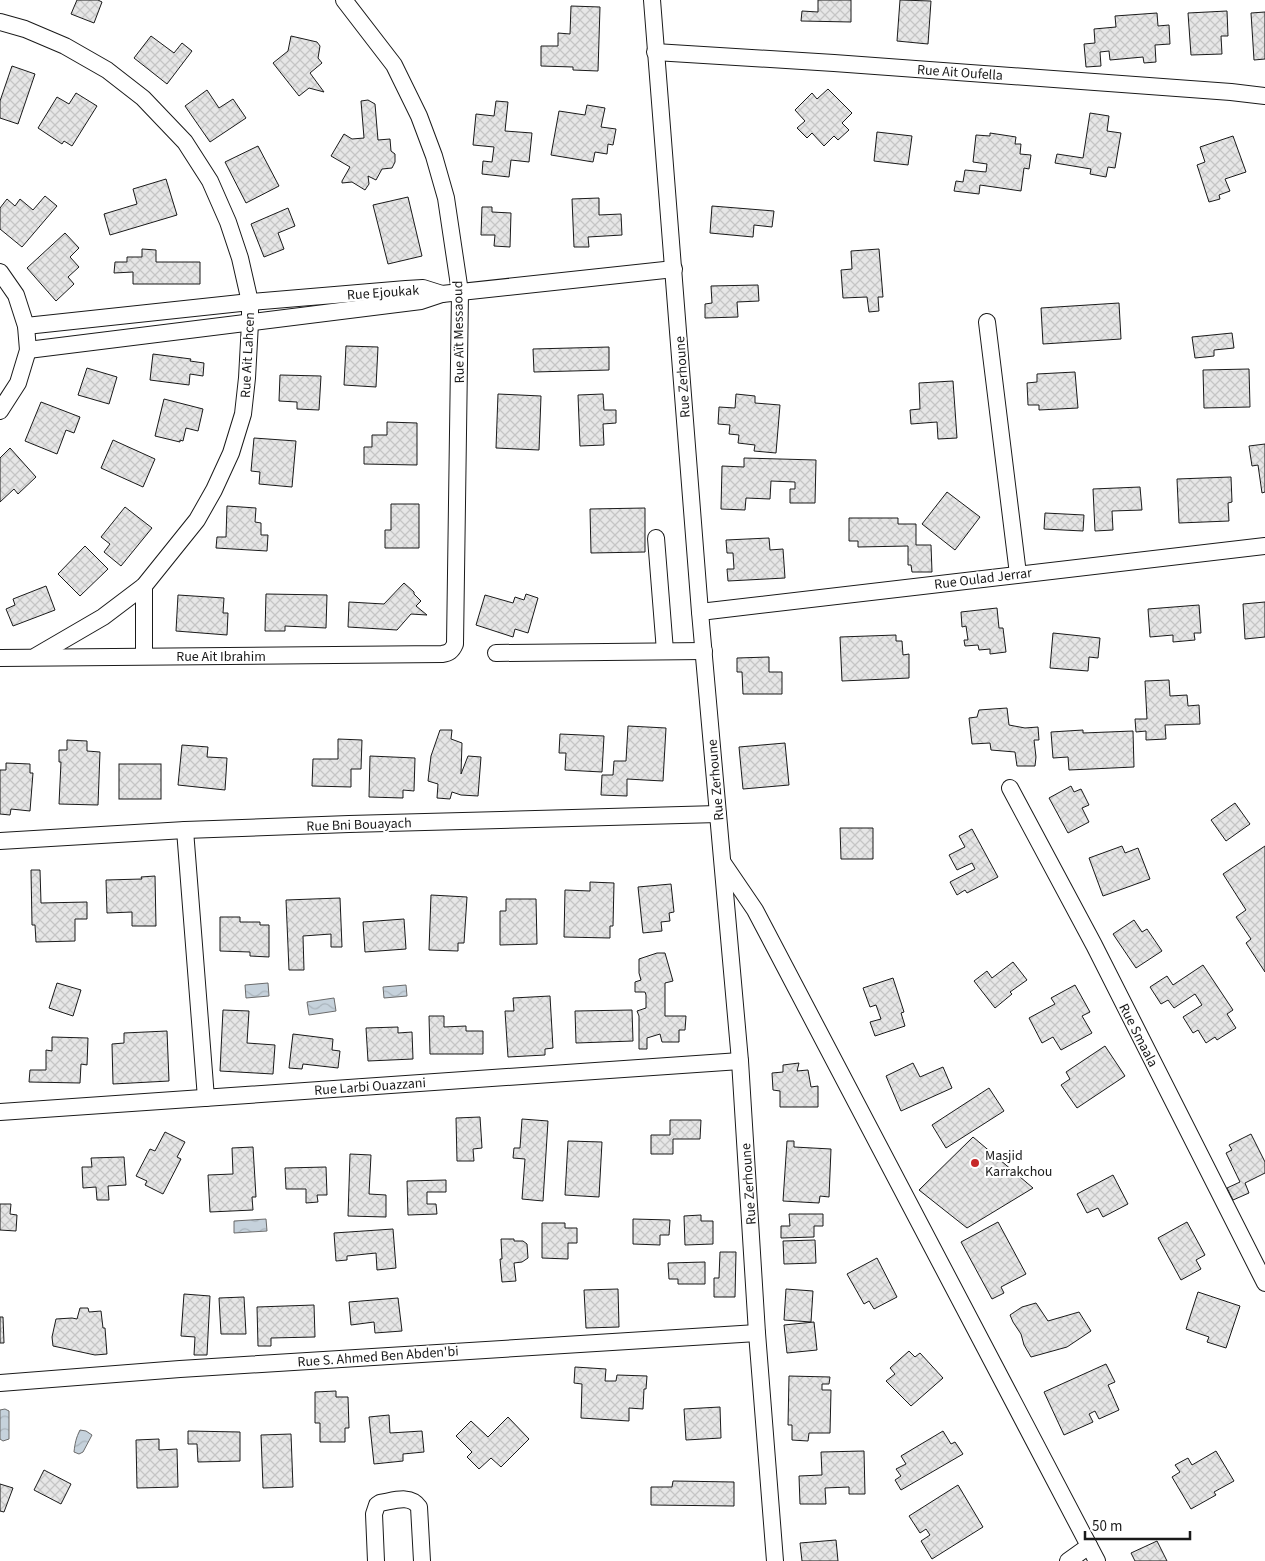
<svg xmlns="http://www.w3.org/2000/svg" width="1265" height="1561" viewBox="0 0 1265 1561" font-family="'Source Sans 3',sans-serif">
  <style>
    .water { fill: url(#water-waves); stroke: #6a6a6a }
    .building { fill: url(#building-cross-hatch); stroke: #1a1a1a }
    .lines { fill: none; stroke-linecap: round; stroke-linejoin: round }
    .minor-casing { stroke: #1a1a1a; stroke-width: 18 }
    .minor { stroke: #fff; stroke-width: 16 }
    .poi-dot { fill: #c62828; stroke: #fff; stroke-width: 2 }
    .labels { text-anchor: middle; stroke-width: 4; stroke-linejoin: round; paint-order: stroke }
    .street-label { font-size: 14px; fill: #1a1a1a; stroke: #fff }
    .poi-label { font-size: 14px; fill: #1a1a1a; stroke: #fff; text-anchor: start }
  </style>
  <defs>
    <pattern id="water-waves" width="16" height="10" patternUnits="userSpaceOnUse" patternTransform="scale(1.25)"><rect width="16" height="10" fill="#c6d2dc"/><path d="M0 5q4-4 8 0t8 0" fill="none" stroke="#aab4bc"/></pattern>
    <pattern id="building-cross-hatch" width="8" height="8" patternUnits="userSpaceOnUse" patternTransform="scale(1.25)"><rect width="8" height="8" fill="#e6e6e6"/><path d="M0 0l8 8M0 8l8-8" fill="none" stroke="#c5c5c5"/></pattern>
  </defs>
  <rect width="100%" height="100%" fill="#fff"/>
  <g class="water">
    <path d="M268 983 269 996 246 998 245 985Z"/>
    <path d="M406 985 407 996 384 998 383 987Z"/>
    <path d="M334 998 336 1011 309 1015 307 1002Z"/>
    <path d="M266 1219 267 1231 234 1233V1221Z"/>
    <path d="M5 1409 9 1411V1439L3 1441 0 1439V1410Z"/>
    <path d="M80 1430 86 1431 92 1435 83 1452 79 1454 74 1452C75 1443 76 1438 80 1430Z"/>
  </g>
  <g class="building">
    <path d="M77 0H98L102 2 94 23 71 14Z"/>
    <path d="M818 0H851V22L801 21 802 11 818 12Z"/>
    <path d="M900 0 931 1 928 44 897 41Z"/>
    <path d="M571 6 600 7 598 71 573 70V67L541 66V46H558V33L570 34Z"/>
    <path d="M1227 11 1228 36H1221L1222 54 1191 55 1188 13Z"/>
    <path d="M1265 12V59L1254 60 1251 13Z"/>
    <path d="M1157 13 1158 26 1169 25 1170 44 1155 45 1156 62 1144 63 1143 57 1110 60 1109 51 1100 52 1101 66 1086 67 1084 44 1095 43 1094 29 1116 27 1115 16Z"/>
    <path d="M151 36 174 53 182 43 192 51 167 84 134 58Z"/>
    <path d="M291 36 317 42 320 46 318 58 322 63 310 73 324 92 309 88 299 96 273 63 288 51Z"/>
    <path d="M12 66 35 74 18 124 0 118V101Z"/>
    <path d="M828 89 852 113 842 123 849 130 838 140 834 136 824 146 812 133 807 138 797 128 805 121 795 110 812 93 817 99Z"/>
    <path d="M207 90 219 108 233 99 246 118 210 142 185 106Z"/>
    <path d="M76 93 97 106 72 146 64 141 62 144 38 128 57 97 69 104Z"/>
    <path d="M368 100 375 104 378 140 390 139 391 151 395 154V162L392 168 382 169 376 180 368 176 369 184 365 190 352 182 342 183V181L350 167 331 156 344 134 352 139 364 138 361 101Z"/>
    <path d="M496 101 508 102 505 131 532 133 529 162 511 160 509 177 482 174 483 161 492 162 494 147 473 145 476 114 494 116Z"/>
    <path d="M587 105 605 108 601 127 616 129 613 145 608 144 607 154 595 152 593 162 551 155 559 111 585 115Z"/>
    <path d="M1090 113 1109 116 1107 131 1121 133 1115 168 1108 167 1106 177 1090 174 1091 169 1055 163 1057 154 1083 158Z"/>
    <path d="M877 132 912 136 908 165 874 161Z"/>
    <path d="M990 133 1016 137 1015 144H1021L1020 154 1031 155 1029 169 1024 168 1021 191 980 185 979 194 954 191 956 181 963 182 965 170 986 172 987 164 973 162 976 135 990 136Z"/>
    <path d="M1233 136 1246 172 1225 179 1230 191 1219 195 1220 199 1209 202 1197 165 1205 162 1200 147Z"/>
    <path d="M258 146 279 186 246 203 225 162Z"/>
    <path d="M166 179 177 215 110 235 104 214 137 204 133 189Z"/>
    <path d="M45 196 57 206 22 247 0 229V208L7 199 15 206 20 199 33 210Z"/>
    <path d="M408 197 422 256 388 264 373 205Z"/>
    <path d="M599 198V215L621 214 622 235 588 237 589 247H574L572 199Z"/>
    <path d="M712 206 774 211 772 227 754 225 753 237 710 233Z"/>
    <path d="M482 207H492V212L511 213 510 247 494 246 495 235H481Z"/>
    <path d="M288 208 295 226 278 233 284 249 264 257 251 224Z"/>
    <path d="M65 233 79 248 70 257 79 267 68 277 74 284 56 301 27 268Z"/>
    <path d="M142 249 156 250V262H200V284H133V272L114 273 115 262H127V257H142Z"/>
    <path d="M879 249 883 297H878L879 311 869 312 867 297 843 298 841 270 852 269 851 251Z"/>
    <path d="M758 285 759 301 737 302 738 317 705 318V304L712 303 711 286Z"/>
    <path d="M1119 303 1121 339 1043 344 1041 308Z"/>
    <path d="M1232 333 1234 348 1214 350V356L1195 358 1192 337Z"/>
    <path d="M346 346 378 347 376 387 344 385Z"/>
    <path d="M609 347V370L534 372 533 349Z"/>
    <path d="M153 354 191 359 190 361 204 363 203 376 190 374 189 385 150 380Z"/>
    <path d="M87 368 117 377 109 404 78 395Z"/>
    <path d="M1249 369 1250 407 1204 408 1203 370Z"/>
    <path d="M1075 372 1078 408 1039 410V405H1028L1027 383 1037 382V374Z"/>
    <path d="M280 375 321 376 319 410 297 409V402L279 401Z"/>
    <path d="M953 381 957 438 938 439 937 422 911 424 910 410 920 409 919 383Z"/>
    <path d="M498 394 541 396 539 450 496 448Z"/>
    <path d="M603 394 604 410H616V423L603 424 604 445 580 446 578 395Z"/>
    <path d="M736 394 755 396V403L780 405 776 453 754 451 755 445 738 443 739 435 729 434 730 425 718 424 719 407 735 408Z"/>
    <path d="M164 399 203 409 198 431 186 428 183 441 180 440V442L155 436Z"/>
    <path d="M41 402 80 417 74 433 66 430 57 454 25 441Z"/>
    <path d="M387 422 417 423V465L364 464V447H372V435H387Z"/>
    <path d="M254 438 296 441 292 487 259 484 260 472 251 471Z"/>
    <path d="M113 440 155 459 143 487 101 468Z"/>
    <path d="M1265 444V492L1262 493 1258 465 1252 466 1249 446Z"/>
    <path d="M10 448 36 477 18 494 14 489 0 502V458Z"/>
    <path d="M744 458 816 460 815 503H790V489H795V482L771 481 770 499 746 498 745 510 721 509 722 466 744 467Z"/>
    <path d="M1231 477 1232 502 1228 503 1229 521 1179 523 1177 479Z"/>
    <path d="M1140 487 1142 510 1112 511 1113 530 1095 531 1093 489Z"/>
    <path d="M947 492 980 517 955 550 922 524Z"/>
    <path d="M391 504H419V548H385V530H391Z"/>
    <path d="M227 506 256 508 255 522 261 523V535H268L267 551 216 548 217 537H226Z"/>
    <path d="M125 507 152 528 121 566 104 552 110 544 101 537Z"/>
    <path d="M645 508V552L591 553 590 509Z"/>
    <path d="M1045 513 1084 515 1083 531 1044 529Z"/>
    <path d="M849 518H898V524H916V545H931L932 572H912L911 565H908V546L858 547V541H849Z"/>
    <path d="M769 538 770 550 783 549 785 578 728 581 727 569H734L733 553H727L726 540Z"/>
    <path d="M85 546 108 569 80 596 58 574Z"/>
    <path d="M404 583 414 592V594L421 601 416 606 427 615 411 614 397 630 348 627 349 602 384 604Z"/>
    <path d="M46 586 55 610 13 626 6 609 15 605 13 599Z"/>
    <path d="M266 594 327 595 326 628 285 626V631H265Z"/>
    <path d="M526 594 538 598 528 633 515 629 513 637 476 625 485 595 513 603 515 597 524 600Z"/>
    <path d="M178 595 224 598 223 613H228L227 635 176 631Z"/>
    <path d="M1265 602V637L1245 639 1243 604Z"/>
    <path d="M1199 605 1201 633H1194L1195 640 1173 642V635L1150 637 1148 609Z"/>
    <path d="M997 608 999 628H1003L1006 652 990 654V649L979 650 978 645 965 646 964 640H968L966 626 962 627 961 612Z"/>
    <path d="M1053 633 1100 638 1098 658 1089 657 1088 671 1050 668Z"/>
    <path d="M896 635V641H902L903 655 909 654V678L842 681 840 637Z"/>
    <path d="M769 657V672H782V694H743L742 672H737V658Z"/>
    <path d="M1169 680 1170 696 1187 695 1188 706 1199 705 1200 724 1165 725 1166 739 1146 740V731L1136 732 1135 719H1147L1145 681Z"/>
    <path d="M1007 708 1009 725 1025 728 1038 727 1039 740H1034L1036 757 1035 766H1017L1015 752 991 750 990 743 972 744 969 718 977 717 979 710Z"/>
    <path d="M628 726 666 728 663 781 627 779V796L601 795 602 775H613L614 761H626Z"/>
    <path d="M440 730H452L451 739 462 743 461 774 468 756 481 757 478 796 461 795 452 792 450 799 437 798 438 784 428 781 431 756Z"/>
    <path d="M1083 730V733L1133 731 1134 767 1069 770 1068 757 1053 758 1051 732Z"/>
    <path d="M560 734 604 736 602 772 565 770 566 753H559Z"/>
    <path d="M338 739 362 740 361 769H351V787L312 786 313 759H338Z"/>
    <path d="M67 740 87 741V751L100 752 98 805 59 804 61 762H59V750H67Z"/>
    <path d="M785 743 789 785 743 789 739 747Z"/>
    <path d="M182 745 208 747 207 757 227 758 225 790 178 785Z"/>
    <path d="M370 756 415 758 414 791 403 790V798L369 797Z"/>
    <path d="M6 763 30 764V773H33L30 811 11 809 10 815 0 814V770H6Z"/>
    <rect x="119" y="764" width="42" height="35"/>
    <path d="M1071 786 1074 792 1081 789 1089 805 1082 808 1089 822 1068 833 1049 798Z"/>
    <path d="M1235 803 1250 824 1226 841 1211 820Z"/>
    <path d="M840 828H873V859H841Z"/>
    <path d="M972 829 998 877 967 893 965 890 957 895 950 882 975 869 972 863 957 870 949 855 965 847 959 836Z"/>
    <path d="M1122 846 1125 853 1138 848 1150 879 1103 896 1089 858Z"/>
    <path d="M1265 846V972L1246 943 1251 939 1236 917 1246 910 1223 874Z"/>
    <path d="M31 870H40L41 903 87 902V919H75V941L36 942 35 925H32Z"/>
    <path d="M155 876 156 926H132V912L107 913 106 880 142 879 141 877Z"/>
    <path d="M590 882 614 883 613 926H610V938L564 937 565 890 590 891Z"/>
    <path d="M671 884 674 912 669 913 670 921 661 922 662 931 643 933 638 887Z"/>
    <path d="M431 895 467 897 464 943H458V951L429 950Z"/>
    <path d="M340 898 342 947H331V934L303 936 304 970H289L286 900Z"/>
    <path d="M506 899H536L537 944 500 945V911H506Z"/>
    <path d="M220 917H240V922H260V925H269V957L250 956V952L220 951Z"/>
    <path d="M404 919 406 949 365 952 363 922Z"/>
    <path d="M1134 920 1142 932 1147 929 1162 951 1136 968 1113 934Z"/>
    <path d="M657 953H665L673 981 665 983V1016H686L685 1030H679V1042H662L660 1034 647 1038V1049H639V1016L637 1011 646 1008V995L645 992H635V982L641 980 639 973V959Z"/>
    <path d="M1013 962 1027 980 1010 992 1012 994 995 1008 974 981 987 971 992 978Z"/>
    <path d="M1203 965 1233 1010 1227 1014 1236 1028 1217 1040 1215 1037 1206 1043 1198 1030 1193 1033 1183 1017 1202 1005 1195 994 1174 1008 1168 1000 1161 1004 1150 987 1167 976 1173 985Z"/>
    <path d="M893 978 904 1012 901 1013 905 1026 875 1036 870 1022 881 1019 876 1005 870 1007 863 988Z"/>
    <path d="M57 983 81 990 73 1016 49 1008Z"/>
    <path d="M1075 985 1090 1012 1082 1016 1092 1033 1061 1050 1053 1037 1042 1043 1029 1018 1055 1004 1051 998Z"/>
    <path d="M550 996 553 1048 545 1049V1055L508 1057 505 1011H514L513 998Z"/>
    <path d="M223 1010 249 1011 247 1043 275 1045 273 1074 220 1071Z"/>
    <path d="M632 1010 633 1041 576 1043 575 1011Z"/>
    <path d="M429 1016H444V1027L466 1026V1031H483V1054H430Z"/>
    <path d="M398 1027V1033L412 1032 413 1059 368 1061 366 1028Z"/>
    <path d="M167 1031 169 1081 113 1084 112 1044 124 1043V1033Z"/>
    <path d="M293 1034 333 1039 332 1050 340 1051 338 1068 303 1064 302 1069 289 1068Z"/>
    <path d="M52 1037 88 1038 87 1065 81 1064 80 1083 29 1082 30 1070H46V1050L52 1051Z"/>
    <path d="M1105 1046 1125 1076 1077 1108 1061 1085 1070 1079 1066 1072Z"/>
    <path d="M799 1063 797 1071 808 1070 811 1087 818 1086V1107H780V1091L773 1090 772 1073 783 1072V1065Z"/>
    <path d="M913 1063 920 1077 943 1067 952 1088 901 1111 886 1076Z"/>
    <path d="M989 1088 1004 1111 946 1148 932 1125Z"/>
    <path d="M480 1117 482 1148 473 1149 474 1161H457L456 1118Z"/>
    <path d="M522 1119 548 1121 543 1201 522 1199 525 1159 513 1158 514 1148H520Z"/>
    <path d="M670 1120H701L700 1139H673V1154H651V1135H670Z"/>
    <path d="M165 1132 185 1142 177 1157 181 1159 163 1194 145 1185 147 1181 136 1176 150 1149 155 1151Z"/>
    <path d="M1251 1134 1265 1162V1173L1245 1183 1249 1193 1233 1200 1227 1188 1240 1182 1226 1153 1232 1150 1229 1145Z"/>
    <path d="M973 1137 1033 1188 967 1228 919 1190Z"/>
    <path d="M568 1141 602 1142 599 1197 565 1195Z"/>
    <path d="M787 1141H794V1147L831 1149 829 1197 820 1196 819 1203 783 1201Z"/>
    <path d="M253 1147 256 1197H252L253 1210 210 1212 208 1175 233 1174 232 1148Z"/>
    <path d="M350 1154 371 1155 369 1194 386 1195V1217L348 1216Z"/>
    <path d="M124 1157 126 1185 108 1186 109 1200H97L96 1187 83 1188 82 1167H92L91 1158Z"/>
    <path d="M326 1167 327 1195H317L318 1202 306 1203V1189H286L285 1168Z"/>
    <path d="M1113 1175 1128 1204 1103 1217 1098 1208 1087 1213 1077 1194Z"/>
    <path d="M446 1180V1192H427V1204H436L437 1214 408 1215 407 1181Z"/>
    <path d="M0 1204H11L10 1214 17 1215 16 1231 0 1230Z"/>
    <path d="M789 1214H823V1226H814V1237L781 1238V1226H790Z"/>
    <path d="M701 1215V1221H713V1244L685 1245 684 1216Z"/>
    <path d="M633 1219 670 1220 669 1235H660V1245L633 1244Z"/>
    <path d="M998 1222 1026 1274 1001 1287 1004 1293 992 1299 961 1242Z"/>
    <path d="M1187 1222 1205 1255 1196 1260 1201 1269 1181 1280 1158 1238Z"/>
    <path d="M542 1223H565V1228H577V1243H568V1259L542 1258Z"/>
    <path d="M393 1229 396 1268 377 1270 376 1253 347 1256V1260L336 1261 334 1233Z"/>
    <path d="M501 1239H514V1241H523L527 1244 528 1258 522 1262 514 1263 516 1281 502 1282 500 1259H502Z"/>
    <path d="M815 1240 816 1263 784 1264 783 1241Z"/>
    <path d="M720 1252H736L735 1297H714V1278H719Z"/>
    <path d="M877 1258 897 1297 874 1309 869 1301 864 1304 847 1274Z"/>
    <path d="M705 1262V1284H678V1279H669L668 1263Z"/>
    <path d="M618 1289 619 1327 586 1328 584 1290Z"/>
    <path d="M786 1289 813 1291 811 1322 784 1320Z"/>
    <path d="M1198 1292 1240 1306 1226 1348 1207 1342 1209 1337 1186 1329Z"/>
    <path d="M184 1294 210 1296 207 1355H194L195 1337 181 1336Z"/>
    <path d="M244 1297 246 1334H221L219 1298Z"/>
    <path d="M398 1298 402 1331 375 1333 374 1322 351 1325 349 1302Z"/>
    <path d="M1036 1303 1048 1321 1079 1312 1091 1331 1067 1347 1031 1357 1024 1345 1021 1334 1013 1322 1010 1315 1022 1307Z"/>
    <path d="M314 1305 315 1337 271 1338V1346H258L257 1307Z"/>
    <path d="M80 1308H88L89 1312 101 1311 103 1328H105L107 1354 95 1355 53 1346 52 1337 56 1319 72 1318 77 1319Z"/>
    <path d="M0 1317H3L4 1343H0Z"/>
    <path d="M814 1322 817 1350 787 1353 784 1325Z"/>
    <path d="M909 1351 915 1357 920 1353 943 1378 911 1406 886 1381 895 1374 890 1368Z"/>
    <path d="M1106 1364 1115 1382 1108 1385 1119 1410 1099 1419 1095 1411 1089 1414 1093 1422 1064 1435 1044 1392Z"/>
    <path d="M575 1367 606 1369 605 1381H616L617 1375 647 1376 646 1389H644L643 1409 629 1408V1421L581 1418 582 1384 574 1383Z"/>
    <path d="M789 1376 830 1377 829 1384H822V1390H831L830 1433H809L808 1441 792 1440V1425H788Z"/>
    <path d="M336 1391V1397H348L349 1428H345V1442H320V1423H315V1392Z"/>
    <path d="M720 1407 721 1438 686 1440 684 1409Z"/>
    <path d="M389 1415 390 1433 422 1431 424 1452 403 1454V1461L374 1464 369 1417Z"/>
    <path d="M508 1417 529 1439 501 1467 491 1458 479 1469 467 1457 472 1452 456 1436 471 1421 488 1437Z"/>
    <path d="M188 1431 240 1432V1461L198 1462 197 1444H188Z"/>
    <path d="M943 1431 951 1444 955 1442 963 1454 901 1490 895 1480 901 1476 896 1469 906 1464 901 1456Z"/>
    <path d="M291 1434 293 1487 263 1488 261 1435Z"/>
    <path d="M159 1439V1450L177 1449 178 1487 137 1488 136 1440Z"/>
    <path d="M864 1451 865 1494H849V1487L825 1488 826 1504H800L799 1476 822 1475 821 1452Z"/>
    <path d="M1216 1451 1234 1481 1214 1492 1216 1495 1191 1509 1172 1477 1180 1472 1175 1465 1188 1458 1192 1465Z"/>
    <path d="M44 1470 71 1484 61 1504 34 1490Z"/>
    <path d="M673 1481 734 1482V1506L651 1505V1487H672Z"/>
    <path d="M0 1484 13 1488 4 1512 0 1511Z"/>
    <path d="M958 1485 983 1527 932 1559 921 1541 930 1535 926 1529 920 1533 909 1516Z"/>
    <path d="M836 1540 838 1561H802L800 1543Z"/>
    <path d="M1157 1541 1167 1561H1135L1131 1553Z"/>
  </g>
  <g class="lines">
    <g class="minor-casing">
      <g id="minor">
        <path d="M652 0 700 612 740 1061 757 1333 775 1561"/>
        <path d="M0 22 25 29 65 46 107 70 143 98 185 142 210 181 228 222 240 258 250 302V323L247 378 243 414 231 453 214 490 197 520 144 586 103 617 36 656"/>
        <path d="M655 52 834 63 1231 92 1265 96"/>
        <path d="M0 272 16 295 26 326 28 350 18 383 0 411"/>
        <path d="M987 322 1018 574"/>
        <path d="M26 326 250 302 406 289 423 288 442 294"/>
        <path d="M28 350 421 301 442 294 674 269"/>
        <path d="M656 538 665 651"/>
        <path d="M700 612 1265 546"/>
        <path d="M496 653 704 651"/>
        <path d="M144 656V586"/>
        <path d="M0 658 442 654C449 653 452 651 455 644L460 292 446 198 434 156 419 116 394 65 344 0"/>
        <path d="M1010 788 1094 945 1265 1283"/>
        <path d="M185 830 206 1098"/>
        <path d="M0 841 185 830 349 824 718 814"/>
        <path d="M723 863 755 910 1097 1561"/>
        <path d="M0 1112 740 1061"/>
        <path d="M0 1383 180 1369 757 1333"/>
        <path d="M376 1561 374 1514 377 1505 380 1503C393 1501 410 1494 419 1507L422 1561"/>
        <path d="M1068 1561 1089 1546"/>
      </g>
    </g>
    <use href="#minor" class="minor"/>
  </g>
  <circle class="poi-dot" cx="975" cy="1163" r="5"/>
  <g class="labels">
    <g class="street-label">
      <text transform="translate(960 72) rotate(4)" y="5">Rue Ait Oufella</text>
      <text transform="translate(383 292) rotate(-4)" y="5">Rue Ejoukak</text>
      <text transform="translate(458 332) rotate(-91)" y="5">Rue Aït Messaoud</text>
      <text transform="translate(247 355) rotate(-87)" y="5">Rue Ait Lahcen</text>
      <text transform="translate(682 377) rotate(-94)" y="5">Rue Zerhoune</text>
      <text transform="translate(983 578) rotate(-7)" y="5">Rue Oulad Jerrar</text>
      <text x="221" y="661">Rue Ait Ibrahim</text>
      <text transform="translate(715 780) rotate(-95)" y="5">Rue Zerhoune</text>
      <text transform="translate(359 824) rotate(-2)" y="5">Rue Bni Bouayach</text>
      <text transform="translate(1139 1035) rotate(63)" y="5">Rue Smaala</text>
      <text transform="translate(370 1086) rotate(-4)" y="5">Rue Larbi Ouazzani</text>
      <text transform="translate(748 1184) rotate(-94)" y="5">Rue Zerhoune</text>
      <text transform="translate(378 1356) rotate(-4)" y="5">Rue S. Ahmed Ben Abden'bi</text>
    </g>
    <g class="poi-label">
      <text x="985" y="1160">Masjid<tspan x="985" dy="16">Karrakchou</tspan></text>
    </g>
  </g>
  <path d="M1085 1531v8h105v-8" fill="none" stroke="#1a1a1a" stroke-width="2.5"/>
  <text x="1092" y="1531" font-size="15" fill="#1a1a1a" stroke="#ffffff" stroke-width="4" paint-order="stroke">50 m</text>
</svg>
